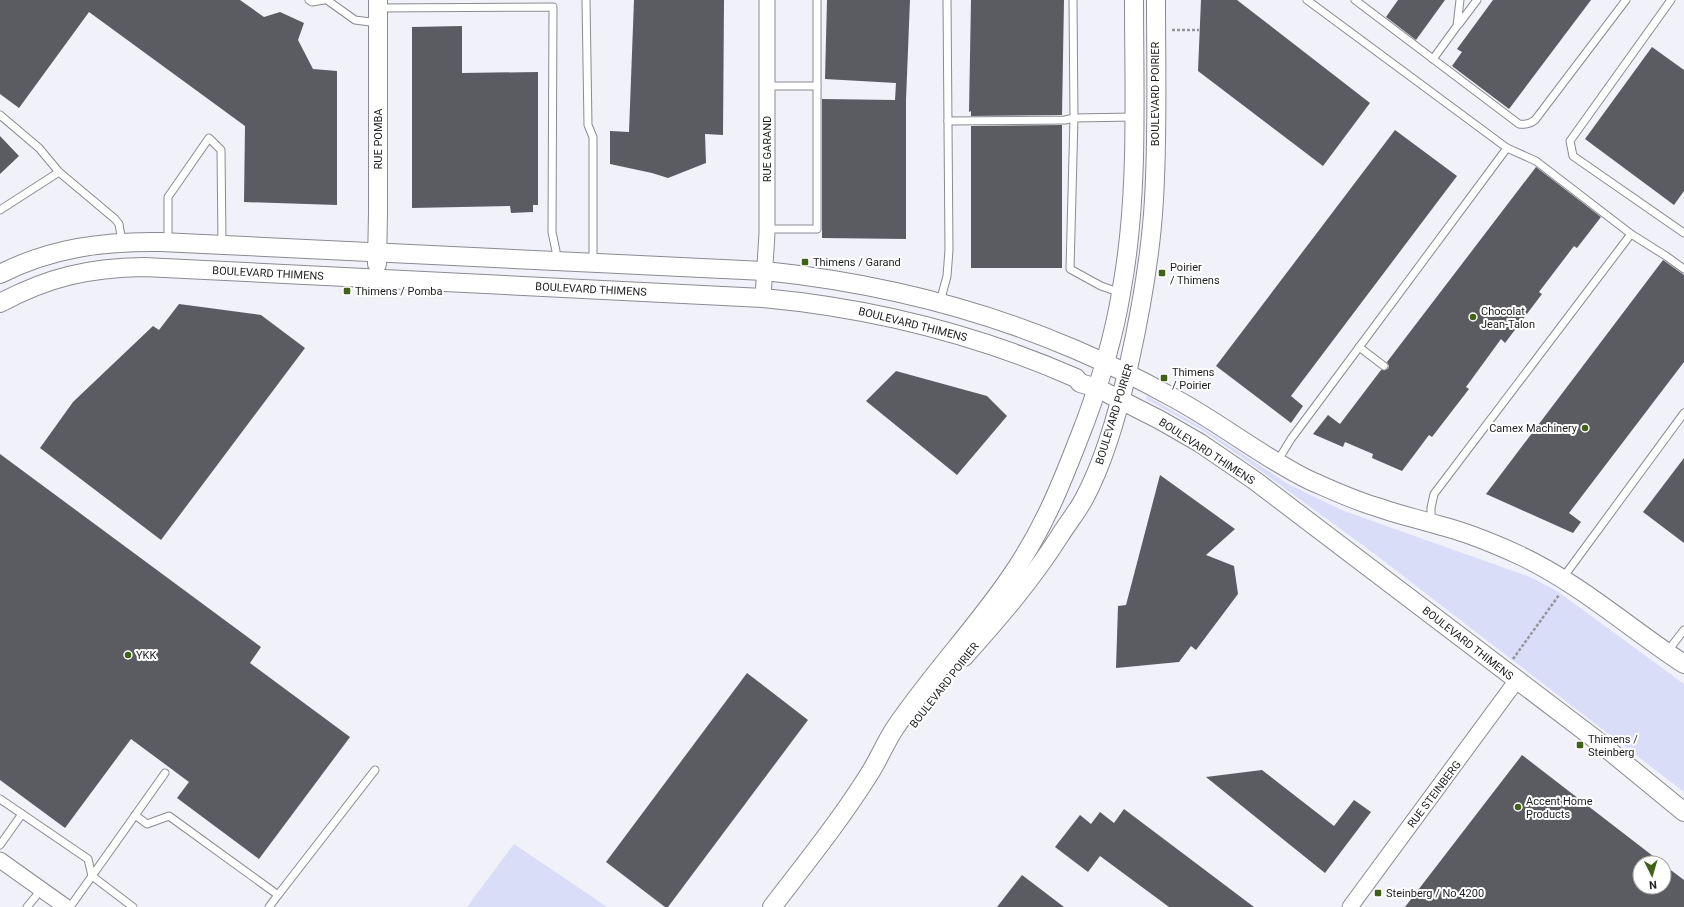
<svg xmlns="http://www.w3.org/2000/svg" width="1684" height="907" viewBox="0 0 1684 907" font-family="Roboto,sans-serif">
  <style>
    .green { fill: #daddf8 }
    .building { fill: #5b5b62 }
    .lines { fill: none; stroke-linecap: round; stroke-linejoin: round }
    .service-casing { stroke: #8a8b92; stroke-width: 9 }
    .minor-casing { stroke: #8a8b92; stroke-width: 17 }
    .tertiary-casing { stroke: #8a8b92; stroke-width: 20 }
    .path { stroke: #94959a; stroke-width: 2.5; stroke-dasharray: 3 2; stroke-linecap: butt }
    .service { stroke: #fff; stroke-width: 7 }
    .minor { stroke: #fff; stroke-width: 15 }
    .tertiary { stroke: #fff; stroke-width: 18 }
    .poi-dot { fill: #406117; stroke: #fff; stroke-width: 1.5 }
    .labels { text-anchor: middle; stroke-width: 4; stroke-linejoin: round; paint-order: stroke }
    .street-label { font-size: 11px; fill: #1c1d1f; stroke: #fff }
    .poi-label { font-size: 11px; fill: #1c1d1f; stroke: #fff; text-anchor: start }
  </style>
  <rect width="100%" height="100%" fill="#f0f1f9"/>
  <g class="green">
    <path d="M1147 396 1201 427 1288 484 1344 511 1530 577 1557 591 1684 684V792L1368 549 1254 466 1202 430 1146 399Z"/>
    <path d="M514 844 607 907H467Z"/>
  </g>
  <g class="building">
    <path d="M0 0H240L264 17 280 12 304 23 298 40 313 69 337 71V205L244 202 245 126 89 12 19 108 0 94Z"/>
    <path d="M634 0H724L723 135 705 134 706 163 668 178 652 173 610 164V131L629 132Z"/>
    <path d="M827 0H910L906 100V239L822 238V99L895 100 896 83 825 79Z"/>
    <path d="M971 0H1064L1062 115 971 116V111L969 112Z"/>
    <path d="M1201 0H1237L1370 103 1323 166 1198 71Z"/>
    <path d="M1398 0H1445L1416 40 1386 17Z"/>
    <path d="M1493 0H1591L1509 109 1452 66 1462 52 1457 49Z"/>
    <path d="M462 26V73L538 72V205H533V212L511 213 510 206 412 208V27Z"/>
    <path d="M1652 47 1684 70V191L1674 205 1585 139Z"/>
    <path d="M1062 125V268H971V126Z"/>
    <path d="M1395 130 1457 176 1291 396 1303 406 1291 423 1216 366Z"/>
    <path d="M0 136 19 156 0 174Z"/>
    <path d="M1536 167 1601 217 1577 248 1574 246 1539 292 1542 294 1505 343 1501 339 1466 387 1469 389 1432 437 1429 435 1402 471 1372 458 1373 454 1345 442 1343 447 1313 434 1328 415 1340 424 1381 370 1388 369 1389 366 1387 362Z"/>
    <path d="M1663 260 1684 275V362L1569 513 1581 522 1573 533 1486 494Z"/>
    <path d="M179 304 261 315 305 348 161 540 40 448 73 402 153 326 159 330Z"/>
    <path d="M896 371 987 396 1007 416 957 475 866 401Z"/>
    <path d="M0 454 261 647 250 663 350 737 259 859 177 798 189 782 131 739 65 828 0 780Z"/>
    <path d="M1684 458V543L1643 512Z"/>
    <path d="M1160 475 1235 529 1206 555 1234 566 1238 594 1196 650 1191 646 1179 662 1116 668 1118 606 1126 605Z"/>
    <path d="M747 673 808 720 668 907H665L606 862Z"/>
    <path d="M1522 755 1662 863H1640V887H1664V865L1684 880V907H1405Z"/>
    <path d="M1262 770 1334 826 1354 800 1371 812 1325 873 1206 777Z"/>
    <path d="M1124 809 1254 907H1169L1100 856 1088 872 1055 847 1080 815 1091 824 1100 812 1114 823Z"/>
    <path d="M1022 875 1064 907H997Z"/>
  </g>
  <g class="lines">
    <g class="service-casing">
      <g id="service">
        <path d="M309 0 312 2 324 0"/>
        <path d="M327 0 355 20 378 23"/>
        <path d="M586 0 588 125 593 137V262"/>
        <path d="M1073 0 1074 118 1070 269 1101 286 1121 293"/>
        <path d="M1307 0 1507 148 1536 161 1631 234 1666 256 1684 269"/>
        <path d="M1355 0 1519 124C1526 125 1530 124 1535 120L1626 0"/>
        <path d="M1671 0 1570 141 1573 156 1684 233"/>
        <path d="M378 8 553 7 552 232 556 251 555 261"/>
        <path d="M1459 24 1477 0"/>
        <path d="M1433 59 1457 26 1460 0"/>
        <path d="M767 86H817"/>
        <path d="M0 115 39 148 59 172"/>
        <path d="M948 121 1065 120 1074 118 1134 117"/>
        <path d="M0 210 59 172 115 219 119 224 122 242"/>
        <path d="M767 229H817V0"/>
        <path d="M168 242V197L209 138 221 150 222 244"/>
        <path d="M940 302 947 276 949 250 947 0"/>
        <path d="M1359 347 1384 366"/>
        <path d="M1277 462 1291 439 1507 148"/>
        <path d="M1431 522V508L1434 494 1631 234"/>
        <path d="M1562 579 1684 413"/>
        <path d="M1667 652 1684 630"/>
        <path d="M0 799 88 859 92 876 133 907"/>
        <path d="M135 815 147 824 169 816 278 895 269 907"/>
        <path d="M0 845 22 814"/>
        <path d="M278 895 375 770"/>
        <path d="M27 907 41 890"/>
        <path d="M70 907 165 773"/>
      </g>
    </g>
    <g class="minor-casing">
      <g id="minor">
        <path d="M763 298 767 233V0"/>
        <path d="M0 860 66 907"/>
        <path d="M1350 907 1517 680"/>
      </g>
    </g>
    <g class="tertiary-casing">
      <g id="tertiary">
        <path d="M377 264 378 213V0"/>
        <path d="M0 274C51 248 104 241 161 242L765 271C871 282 976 307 1074 349 1107 363 1139 379 1170 396 1218 421 1260 456 1309 480 1332 490 1355 501 1380 508 1399 515 1419 519 1438 525 1466 532 1493 543 1519 555 1579 583 1629 628 1684 664"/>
        <path d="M0 303C49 277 88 268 144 267L763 298C871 308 976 334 1076 378L1080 383 1097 388 1160 420 1200 443 1254 480 1595 739 1684 812"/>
        <path d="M964 657C998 619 1031 581 1059 537 1067 524 1077 512 1084 499 1106 458 1119 409 1129 364 1141 310 1151 255 1154 199 1158 133 1156 66 1156 0"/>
        <path d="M772 907C805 864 839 822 868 776 878 761 885 743 895 728 930 676 974 630 1009 579 1045 528 1064 477 1086 420 1101 379 1114 336 1121 293 1139 197 1134 97 1134 0"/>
      </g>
    </g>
    <g class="path">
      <path d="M1172 30H1199"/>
      <path d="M1513 659 1559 595"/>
    </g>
    <use href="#service" class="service"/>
    <use href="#minor" class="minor"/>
    <use href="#tertiary" class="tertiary"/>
  </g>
  <g class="poi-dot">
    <rect x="801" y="258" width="8" height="8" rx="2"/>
    <rect x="1158" y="269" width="8" height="8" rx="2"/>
    <rect x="343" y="287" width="8" height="8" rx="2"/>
    <circle cx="1473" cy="317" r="4"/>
    <rect x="1160" y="374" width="8" height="8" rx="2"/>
    <circle cx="1585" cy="428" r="4"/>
    <circle cx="128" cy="655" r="4"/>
    <rect x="1576" y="741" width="8" height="8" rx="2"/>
    <circle cx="1518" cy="807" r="4"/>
    <rect x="1374" y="889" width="8" height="8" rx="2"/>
  </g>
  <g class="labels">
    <g class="street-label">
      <text transform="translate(1155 94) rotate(-90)" y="4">BOULEVARD POIRIER</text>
      <text transform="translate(378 139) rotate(-90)" y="4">RUE POMBA</text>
      <text transform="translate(767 149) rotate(-90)" y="4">RUE GARAND</text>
      <text transform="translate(268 273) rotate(3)" y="4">BOULEVARD THIMENS</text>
      <text transform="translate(591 289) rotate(3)" y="4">BOULEVARD THIMENS</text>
      <text transform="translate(913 324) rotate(14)" y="4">BOULEVARD THIMENS</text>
      <text transform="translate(1114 414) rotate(-73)" y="4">BOULEVARD POIRIER</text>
      <text transform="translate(1207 451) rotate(33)" y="4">BOULEVARD THIMENS</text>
      <text transform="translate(1468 643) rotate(38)" y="4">BOULEVARD THIMENS</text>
      <text transform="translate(944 685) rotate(-52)" y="4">BOULEVARD POIRIER</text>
      <text transform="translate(1434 794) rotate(-53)" y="4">RUE STEINBERG</text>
    </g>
    <g class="poi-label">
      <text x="813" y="266">Thimens / Garand</text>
      <text x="1170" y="271">Poirier<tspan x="1170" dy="13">/ Thimens</tspan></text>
      <text x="355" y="295">Thimens / Pomba</text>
      <text x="1481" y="315">Chocolat<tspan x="1481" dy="13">Jean-Talon</tspan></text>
      <text x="1172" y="376">Thimens<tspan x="1172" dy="13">/ Poirier</tspan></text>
      <text x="1577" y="432" text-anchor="end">Camex Machinery</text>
      <text x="136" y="659">YKK</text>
      <text x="1588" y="743">Thimens /<tspan x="1588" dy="13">Steinberg</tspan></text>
      <text x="1526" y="805">Accent Home<tspan x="1526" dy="13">Products</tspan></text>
      <text x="1386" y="897">Steinberg / No 4200</text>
    </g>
  </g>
  <g transform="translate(1652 875) rotate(175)"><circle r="19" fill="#ffffff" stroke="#a4a5a5"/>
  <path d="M0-3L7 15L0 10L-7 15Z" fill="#406117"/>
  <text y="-6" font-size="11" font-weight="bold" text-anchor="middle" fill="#1c1d1f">N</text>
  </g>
</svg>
